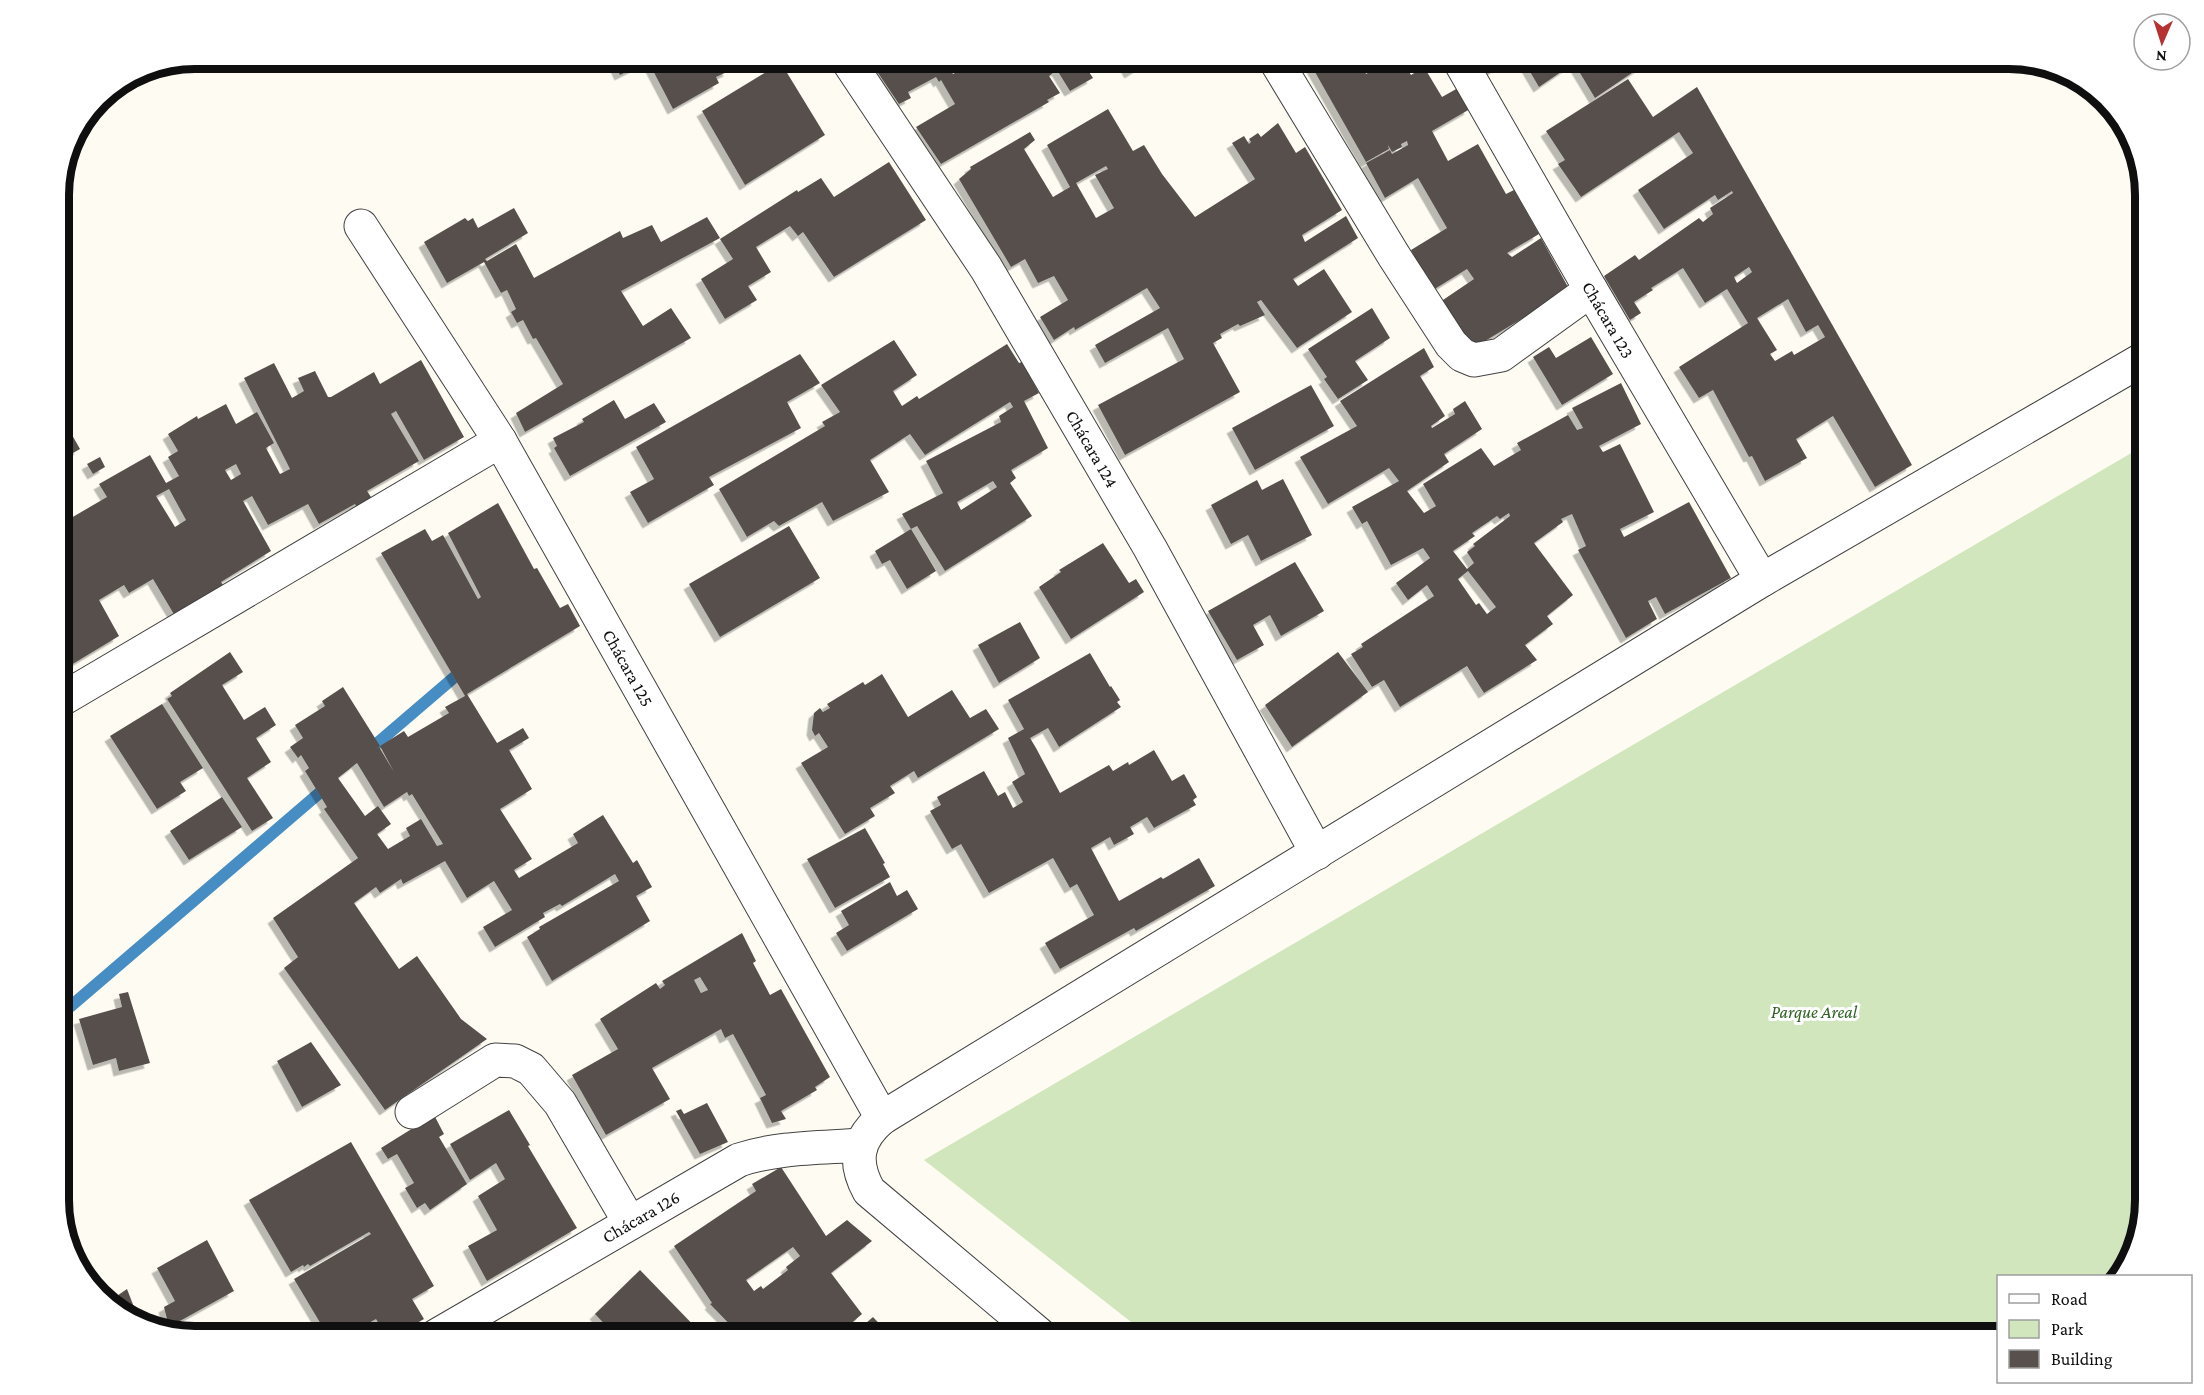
<svg xmlns="http://www.w3.org/2000/svg" width="2204" height="1395" viewBox="0 0 2204 1395" font-family="'Crimson Pro',serif">
  <style>
    .green { fill: #d1e6bd }
    .lines { fill: none; stroke-linecap: round; stroke-linejoin: round }
    .stream { stroke: #468dc3; stroke-width: 12 }
    .building { fill: #57504c; fill-rule: evenodd; filter: url(#shadow) }
    .minor-casing { stroke: #424242; stroke-width: 35 }
    .minor { stroke: #fff; stroke-width: 33 }
    .labels { text-anchor: middle; stroke-width: 6; stroke-linejoin: round; paint-order: stroke }
    .street-label { font-size: 18px; fill: #0f0f0f; stroke: #fff }
    .park-label { font-size: 18px; font-style: italic; fill: #2e6223; stroke: #fff }
    .rim { fill: none; stroke: #0f0f0f; stroke-width: 8 }
  </style>
  <defs>
    <filter id="shadow"><feDropShadow dx="-5.5" dy="5.5" stdDeviation="0" flood-color="#0004"/></filter>
  </defs>
  <rect width="100%" height="100%" fill="#fefcf2"/>
  <path class="green" d="M2145 445V1201L2122 1276H1998V1336H1149L924 1160Z"/>
  <g class="lines">
    <g class="stream">
      <path d="M367 752 465 668"/>
      <path d="M59 1001 71 1006 331 783"/>
    </g>
  </g>
  <g class="building">
    <path d="M612 58H723L729 71 716 77 719 83 673 109 648 61 620 75Z"/>
    <path d="M875 58H945L953 74 980 58 983 62 986 58H1080L1093 78 1070 91 1057 70 1049 76 1060 93 1047 100 1049 102 941 164 916 127 955 104 941 80 939 82 936 77 908 92 911 98 899 104 870 61Z"/>
    <path d="M1121 58H1154L1130 73Z"/>
    <path d="M1307 58H1380L1364 68 1366 74 1391 58H1401L1411 75 1424 67 1442 97 1458 88 1470 109 1432 131 1448 161 1478 144 1506 194 1514 190 1539 234 1507 253 1512 257 1541 238 1568 287 1561 295 1480 344 1470 347 1440 302 1474 279 1467 269 1433 290 1411 250 1447 228 1418 178 1385 198 1366 163 1390 150 1392 154 1408 145 1407 141 1401 144 1402 147 1392 152 1388 145 1389 149 1366 162Z"/>
    <path d="M1483 58H1510L1490 72Z"/>
    <path d="M1522 58H1654L1595 98 1574 63 1539 87Z"/>
    <path d="M781 63 825 135 745 185 702 111Z"/>
    <path d="M1628 79 1653 117 1697 87 1912 465 1875 487 1833 416 1796 439 1807 458 1765 481 1752 456 1749 457 1713 390 1699 398 1679 367 1748 323 1727 289 1705 303 1683 268 1651 288 1653 290 1634 302 1641 313 1630 320 1604 276 1635 255 1639 260 1699 218 1703 222 1713 214 1710 208 1733 193 1732 191 1718 200 1715 195 1664 229 1638 190 1693 153 1679 132 1581 197 1558 164 1565 160 1546 131ZM1749 267 1752 272 1737 283 1734 277ZM1788 299 1806 332 1818 325 1825 337 1794 355 1792 351 1775 361 1770 354 1777 350 1757 318Z"/>
    <path d="M1108 109 1133 151 1144 145 1162 174 1195 217 1255 179 1232 143 1244 136 1249 144 1251 142 1249 139 1258 133 1261 137 1278 123 1296 153 1305 147 1342 210 1302 235 1305 242 1346 216 1358 238 1293 279 1298 286 1324 269 1352 312 1297 348 1261 300 1257 302 1265 315 1240 326 1238 324 1220 334 1222 338 1213 343 1240 392 1125 455 1098 405 1184 359 1168 328 1105 363 1095 345 1160 308 1147 288 1075 330 1074 327 1054 340 1040 317 1068 300 1054 276 1038 283 1025 259 1011 267 959 179 971 169 970 167 1030 132 1035 140 1024 149 1053 197 1070 187 1047 145ZM1106 166 1108 169 1095 175 1114 208 1096 218 1076 183Z"/>
    <path d="M889 162 926 220 834 277 803 232 798 236 790 226 756 247 771 272 748 286 757 300 725 319 701 279 733 259 720 239 797 190 798 192 821 178 834 197Z"/>
    <path d="M514 208 528 233 485 259 487 261 516 244 534 278 620 231 623 238 652 225 661 242 707 217 720 238 621 291 643 326 671 308 691 338 525 432 516 413 563 384 536 338 533 339 523 320 517 323 511 312 516 309 507 290 501 293 484 262 447 283 424 242 465 218 468 221 473 218 478 228Z"/>
    <path d="M1372 308 1390 338 1355 361 1368 380 1338 399 1324 379 1327 377 1308 349Z"/>
    <path d="M1591 337 1613 374 1562 405 1533 357 1549 347 1556 358Z"/>
    <path d="M894 340 917 375 893 391 902 406 917 396 919 399 1007 344 1019 363 1022 362 1039 393 1024 401 1048 448 1011 470 1016 478 1010 483 1032 516 945 571 917 526 911 529 902 514 943 493 926 461 1001 422 999 416 1013 407 1010 402 925 455 910 434 870 460 889 492 833 521 822 502 779 526 774 521 747 537 719 489 825 426 822 422 840 412 821 385ZM993 481 997 487 961 510 957 502Z"/>
    <path d="M1424 348 1434 367 1420 376 1445 416 1431 426 1432 428 1455 414 1453 409 1465 401 1482 429 1444 454 1449 462 1407 491 1424 513 1436 506 1423 484 1481 448 1494 466 1521 450 1517 443 1568 415 1577 430 1583 428 1572 408 1621 383 1641 424 1599 446 1603 452 1620 444 1654 512 1620 529 1624 537 1689 502 1731 578 1665 614 1656 597 1648 601 1657 619 1626 638 1578 550 1586 546 1572 514 1561 519 1563 522 1534 543 1573 595 1547 616 1553 624 1525 645 1537 660 1484 693 1467 666 1400 707 1384 680 1372 687 1351 654 1363 647 1361 644 1434 596 1427 585 1408 600 1396 583 1430 558 1423 548 1391 565 1367 521 1362 524 1352 507 1399 481 1389 468 1328 504 1300 457 1357 426 1340 401ZM1509 513 1510 516 1473 544 1475 546 1467 552 1474 563 1467 569 1453 551 1475 536 1472 533 1497 516 1500 519ZM1468 571 1496 607 1487 614 1479 603 1476 605 1458 579Z"/>
    <path d="M800 354 820 383 787 402 801 428 709 477 714 485 648 523 630 492 654 479 636 447Z"/>
    <path d="M421 360 464 437 424 460 396 411 391 414 419 461 367 491 373 500 358 509 355 504 319 524 308 504 268 525 252 496 243 501 271 551 221 582 224 587 175 616 153 579 129 593 124 585 99 600 119 636 71 665 59 644V525L107 497 99 484 150 455 166 483 179 476 168 457 178 451 168 434 197 416 198 419 226 404 236 424 257 412 274 443 266 448 280 474 290 469 244 378 274 363 292 398 304 391 298 378 315 371 328 397H331L374 372 380 384ZM236 464 241 474 231 480 225 470ZM169 489 186 520 175 527 156 496Z"/>
    <path d="M1311 385 1334 426 1255 470 1232 428Z"/>
    <path d="M614 400 625 419 654 403 666 422 570 476 554 448 557 446 553 438 584 422 582 419Z"/>
    <path d="M59 412 80 449 59 461Z"/>
    <path d="M100 457 105 467 93 474 87 464Z"/>
    <path d="M1283 479 1312 535 1261 561 1248 535 1231 544 1211 505 1257 480 1262 490Z"/>
    <path d="M498 503 534 569 537 568 560 608 568 604 580 626 467 694 497 743 523 728 529 738 509 750 532 789 500 809 532 859 514 870 519 878 578 843 573 834 603 815 633 863 637 860 652 887 636 896 650 921 552 981 527 937 540 929 539 927 619 881 615 874 562 906 560 904 543 913 545 917 495 947 483 927 512 910 494 881 467 898 445 861 403 884 401 879 380 893 376 887 354 903 399 969 417 956 461 1019 487 1039 385 1110 284 968 298 957 273 918 358 858 324 809 327 807 305 771 309 768 301 755 298 758 290 747 303 738 295 725 325 706 322 701 343 687 380 746 373 751 379 747 394 772 380 746 404 731 408 737 449 713 445 707 465 696 381 553 425 529 432 541 443 535 478 599 481 597 448 533ZM357 763 384 807 407 792 409 796 412 794 443 844 437 846 421 819 406 828 410 836 388 849 377 834 391 824 378 806 365 816 338 778Z"/>
    <path d="M789 526 820 578 720 637 689 584Z"/>
    <path d="M911 529 936 571 907 589 890 560 882 564 875 551Z"/>
    <path d="M1103 543 1129 583 1136 579 1144 592 1071 639 1039 587 1061 572 1059 570Z"/>
    <path d="M1295 562 1324 611 1281 636 1270 615 1253 625 1264 645 1237 660 1208 611Z"/>
    <path d="M1020 622 1040 658 999 683 978 645Z"/>
    <path d="M230 652 243 672 222 685 244 720 265 707 276 725 256 738 271 762 247 778 273 818 252 831 167 699 172 696 170 693Z"/>
    <path d="M1338 652 1368 692 1292 747 1265 705Z"/>
    <path d="M1090 653 1110 687 1111 686 1120 700 1117 702 1121 707 1059 747 1048 728 1030 738 1036 748 1060 793 1109 765 1113 771 1128 762 1129 765 1154 750 1172 781 1184 774 1197 797 1193 800 1196 805 1154 828 1147 817 1130 827 1134 834 1114 845 1110 837 1091 848 1119 901 1161 877 1163 879 1199 858 1215 886 1136 931 1134 928 1060 969 1045 943 1094 915 1077 884 1070 888 1053 858 989 893 961 844 952 849 930 811 941 805 937 797 984 771 998 796 1005 792 1013 808 1023 802 1012 782 1025 774 1008 738 1024 729 1008 700Z"/>
    <path d="M882 674 908 717 952 690 970 718 986 709 999 729 918 778 914 771 890 786 895 793 870 808 875 816 845 834 801 763 828 747 819 733 815 736 812 730 814 713 820 708 823 712 830 708 827 704 863 682 865 685Z"/>
    <path d="M162 704 203 768 180 782 186 791 157 809 110 736Z"/>
    <path d="M222 797 242 827 189 860 170 831Z"/>
    <path d="M865 828 885 863 883 864 890 877 835 908 807 859Z"/>
    <path d="M890 882 897 896 907 890 918 909 847 951 836 933 849 925 841 911Z"/>
    <path d="M742 933 756 961 753 963 770 995 781 989 830 1077 815 1087 817 1090 781 1111 786 1119 772 1123 760 1098 766 1095 733 1034 725 1038 721 1029 652 1068 670 1099 606 1135 572 1075 618 1049 600 1019 656 983 660 989 665 985 662 981ZM700 977 708 990 701 993 694 980Z"/>
    <path d="M128 992 150 1063 119 1071 116 1058 93 1065 79 1019 122 1007 119 994Z"/>
    <path d="M311 1042 341 1085 302 1107 277 1061Z"/>
    <path d="M707 1103 728 1142 700 1154 676 1111 681 1109 684 1114Z"/>
    <path d="M509 1110 530 1145 528 1146 577 1228 487 1281 468 1246 497 1230 478 1196 505 1179 496 1163 470 1180 450 1144Z"/>
    <path d="M434 1115 444 1134 439 1137 467 1184 430 1210 425 1203 417 1208 405 1188 414 1183 397 1154 388 1159 381 1148Z"/>
    <path d="M351 1142 434 1286 412 1299 424 1319 395 1336H386L376 1319 345 1336H328L294 1279 371 1234 369 1232 310 1266 308 1264 304 1267 303 1265 291 1272 249 1200Z"/>
    <path d="M781 1167 826 1236 847 1220 872 1241 831 1273 862 1314 840 1333 837 1330 828 1336H757L755 1334 752 1336H741L710 1304 712 1303 674 1246 756 1191 752 1184ZM793 1247 800 1256 786 1267 788 1270 763 1289 761 1286 754 1291 746 1280Z"/>
    <path d="M207 1240 234 1291 169 1327 164 1307 175 1301 157 1268Z"/>
    <path d="M640 1270 704 1336H616L595 1314Z"/>
    <path d="M127 1289 139 1320 119 1314 108 1302Z"/>
    <path d="M873 1317 891 1336H851Z"/>
  </g>
  <g class="lines">
    <g class="minor-casing">
      <g id="minor">
        <path d="M846 58 986 268 1150 548 1317 853"/>
        <path d="M1274 58 1394 256 1451 344 1462 355 1474 360 1501 355 1591 290"/>
        <path d="M1458 58 1591 290 1762 580"/>
        <path d="M361 226 500 441 882 1118"/>
        <path d="M59 701 500 441"/>
        <path d="M412 1112 495 1060 515 1061 531 1069 560 1103 630 1223"/>
        <path d="M436 1336 739 1160C778 1147 820 1148 861 1145"/>
        <path d="M1041 1336 869 1191C853 1162 856 1140 882 1118L1762 580 2145 358"/>
      </g>
    </g>
    <use href="#minor" class="minor"/>
  </g>
  <g class="labels">
    <g class="street-label">
      <text transform="translate(1608 320) rotate(60)" y="6">Chácara 123</text>
      <text transform="translate(1092 449) rotate(60)" y="6">Chácara 124</text>
      <text transform="translate(628 668) rotate(61)" y="6">Chácara 125</text>
      <text transform="translate(641 1217) rotate(-30)" y="6">Chácara 126</text>
    </g>
    <g class="park-label">
      <text x="1814" y="1018">Parque Areal</text>
    </g>
  </g>
  <path d="M0 0H2204V1395H0ZM195 69H2009A126 126 0 0 1 2135 195V1200A126 126 0 0 1 2009 1326H195A126 126 0 0 1 69 1200V195A126 126 0 0 1 195 69Z" fill="#fff" fill-rule="evenodd"/>
  <path class="rim" d="M195 69H2009A126 126 0 0 1 2135 195V1200A126 126 0 0 1 2009 1326H195A126 126 0 0 1 69 1200V195A126 126 0 0 1 195 69Z"/>
  <rect x="1997" y="1275" width="195" height="108" fill="#ffffff" stroke="#9f9f9f" stroke-width="1.5"/>
  <rect x="2009" y="1294" width="30" height="9" fill="#ffffff" stroke="#9f9f9f" stroke-width="1.5"/>
  <text x="2051" y="1305" font-size="18" fill="#0f0f0f">Road</text>
  <rect x="2009" y="1320" width="30" height="18" fill="#d1e6bd" stroke="#9f9f9f" stroke-width="1.5"/>
  <text x="2051" y="1335" font-size="18" fill="#0f0f0f">Park</text>
  <rect x="2009" y="1350" width="30" height="18" fill="#57504c" stroke="#9f9f9f" stroke-width="1.5"/>
  <text x="2051" y="1365" font-size="18" fill="#0f0f0f">Building</text>
  <g transform="translate(2162 42) rotate(183)"><circle r="28" fill="#ffffff" stroke="#9f9f9f" stroke-width="1.5"/>
  <path d="M0-4.5L10 22L0 15L-10 22Z" fill="#b53132"/>
  <text y="-9" font-size="16" font-weight="bold" text-anchor="middle" fill="#0f0f0f">N</text>
  </g>
</svg>
